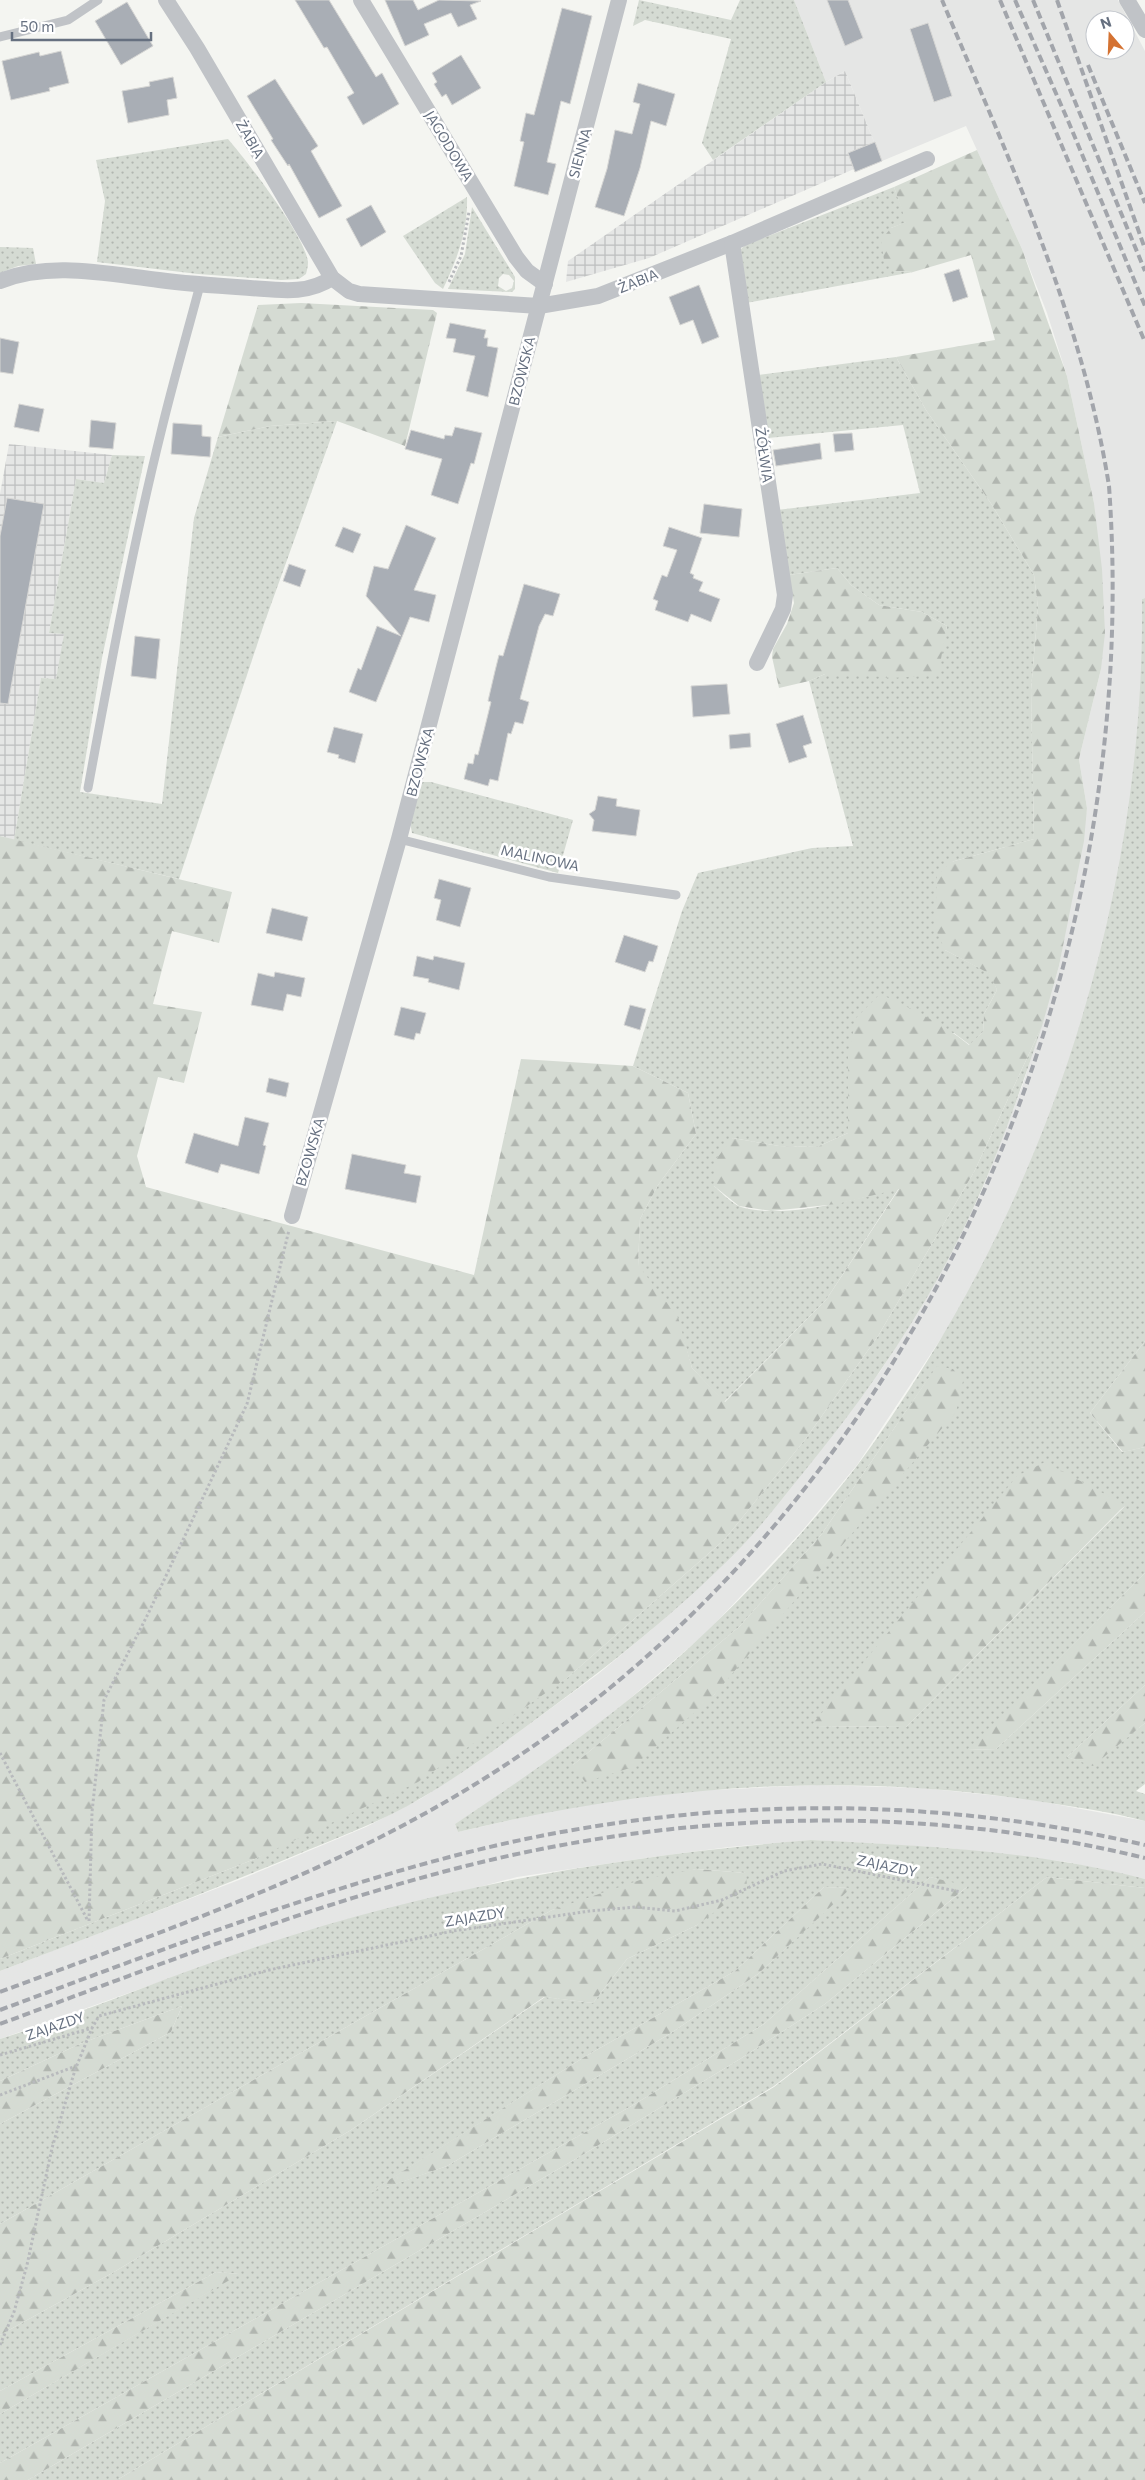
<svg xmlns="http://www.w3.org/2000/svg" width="1145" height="2480" viewBox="0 0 1145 2480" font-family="Commissioner,sans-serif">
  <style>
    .built { fill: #e5e6e5; fill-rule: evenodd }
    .industrial { fill: url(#industrial-grid) }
    .grass { fill: url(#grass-dots); fill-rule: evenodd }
    .forest { fill: url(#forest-firs) }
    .building { fill: #a9aeb5; stroke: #d6d6d4 }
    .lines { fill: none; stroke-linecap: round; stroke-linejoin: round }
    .path { stroke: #b8babd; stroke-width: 3; stroke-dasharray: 2.5 2.5; stroke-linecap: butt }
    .lane { stroke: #c0c3c7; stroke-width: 9 }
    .street { stroke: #c0c3c7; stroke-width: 16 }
    .rail { stroke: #a2a5ab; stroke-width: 4; stroke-dasharray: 8 4; stroke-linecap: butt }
    .labels { text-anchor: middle; stroke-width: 5; stroke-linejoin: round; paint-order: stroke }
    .street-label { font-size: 14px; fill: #667080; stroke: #fff }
  </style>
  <defs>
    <pattern id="industrial-grid" width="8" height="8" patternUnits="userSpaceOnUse" patternTransform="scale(1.25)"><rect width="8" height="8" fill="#e5e6e5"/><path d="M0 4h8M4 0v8" fill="none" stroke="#bdbfbf"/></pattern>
    <pattern id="grass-dots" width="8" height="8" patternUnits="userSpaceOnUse" patternTransform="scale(1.25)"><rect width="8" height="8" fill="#d5dbd3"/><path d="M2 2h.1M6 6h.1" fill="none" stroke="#b1b6b0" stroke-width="1.8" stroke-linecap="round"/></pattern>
    <pattern id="forest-firs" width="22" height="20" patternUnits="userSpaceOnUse" patternTransform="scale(1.25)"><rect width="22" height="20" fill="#d5dbd3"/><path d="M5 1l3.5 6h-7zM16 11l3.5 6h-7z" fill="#b1b6b0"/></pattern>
  </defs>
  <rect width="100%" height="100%" fill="#f4f5f1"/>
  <path class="built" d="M794 0H1118L1145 51V598L1142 599 1144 646 1141 721 1127 847 1096 979 1077 1037 1059 1093 1012 1207 984 1264 948 1328 857 1465 802 1531 707 1632 604 1721 544 1766 455 1824 458 1832 572 1806 691 1791 817 1785 923 1788 1028 1799 1145 1821V1879L1067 1862 948 1848 811 1840 729 1847 645 1858 517 1877 263 1945 0 2039V1971L239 1880 366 1827 422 1798 476 1763 598 1674 651 1630 879 1373 917 1314 954 1248 982 1190 1023 1084 1059 966 1087 808 1079 759 1101 669 1094 503 1067 376 1047 313 1022 249 966 126 882 161 845 71 826 82ZM1095 20H1125V50H1095Z"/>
  <g class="industrial">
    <path d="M845 71 882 161 855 172 854 169 649 258 566 282 568 261 826 82Z"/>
    <path d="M9 444 112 455 104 483 76 479 49 633 64 634 61 656 56 679 41 678 14 840 0 836V494Z"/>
  </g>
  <g class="grass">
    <path d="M639 0 731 20 740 0H794L826 82 713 160 702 143 731 39 645 20 633 26Z"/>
    <path d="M228 139C247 161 305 236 308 262 308 266 307 270 306 274L299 279 281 280 198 274 97 262 105 201 96 160Z"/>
    <path d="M894 187 907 222 891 228 894 271 913 272 746 303 739 251 745 245Z"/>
    <path d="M467 197C468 231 457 259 443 289L435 283 403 236Z"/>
    <path d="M472 207 515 277V289L512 292 448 289 465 254ZM503 274 509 275 514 281 512 288 506 291 498 286 499 278Z"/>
    <path d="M0 247 33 248 36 264 18 266 0 273Z"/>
    <path d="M896 357 926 410 992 505 1034 575 1038 608 1031 690 1034 839 951 862 945 950 991 974 997 990 984 1014 983 1032 970 1045 954 1033 848 1057V1133L817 1147 779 1146 733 1138 714 1186C721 1192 732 1204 741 1207 786 1220 855 1199 899 1188L826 1300 724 1402 692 1368 677 1317 638 1266 640 1219 658 1185 696 1134 688 1093 633 1066 682 911 698 873 812 848 853 846 809 681 825 674H856L941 652 947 626 922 612 879 605 851 585 837 568 789 575 777 510 920 493 903 425 768 438 758 375Z"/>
    <path d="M337 421 264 624 179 879 14 840 41 678 56 679 64 634 49 633 76 479 104 483 112 455 145 456 102 658 80 792 162 804 194 518 218 437 270 426Z"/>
    <path d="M1145 598V1341L1090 1413 1122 1452 1145 1447V1573L968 1750 996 1749 1145 1612V1685L1067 1757 1093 1765 1145 1723V1784L1136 1791 1145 1794V1821C1107 1811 1069 1806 1030 1800 837 1771 647 1786 458 1832L455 1824C544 1765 630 1705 707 1631 760 1581 811 1525 856 1467 881 1434 904 1398 926 1363 1067 1137 1145 867 1142 599ZM937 1366 714 1695 573 1765 739 1627 821 1535ZM1125 1506 906 1727 812 1726Z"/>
    <path d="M420 782H431L573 820 558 873 412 833 410 822Z"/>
    <path d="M1042 1026C1017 1101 991 1176 955 1246 914 1327 861 1402 803 1473 783 1497 764 1523 742 1546 680 1610 610 1665 539 1717 501 1745 464 1773 423 1797 383 1821 339 1837 296 1855 198 1896 99 1934 0 1971V1959L257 1858 567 1678 725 1539 807 1437 878 1336 974 1172Z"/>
    <path d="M811 1840C923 1846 1036 1850 1145 1879V1888L1047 1877 774 2086 117 2480H28L584 2154 740 2059 825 2004 967 1887 930 1877 764 2024 635 2104 0 2463V2414L239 2274 216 2272 0 2391V2335L114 2272 351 2130 545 1997 593 2003 627 1959 697 1925 746 1873 696 1869 552 1910 0 2224V2124L171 2032 182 2006 82 2043 0 2081V2039C88 2011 174 1974 262 1945 440 1886 625 1855 811 1840ZM824 1887 850 1888 758 1974 671 2033 447 2166 369 2193 586 2056 735 1971Z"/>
  </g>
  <g class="forest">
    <path d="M977 150 1022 249 1067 376 1094 503 1102 569 1105 633 1101 669 1079 759 1087 808 1084 841 1059 966 1042 1026 974 1172 878 1336 807 1437 725 1539 567 1678 418 1782 257 1858 0 1959V836L232 892 219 943 172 931 153 1004 202 1012 184 1083 158 1077 137 1156 146 1187 474 1275 521 1059 633 1066 688 1093 696 1134 658 1185 640 1219 638 1265 678 1317 692 1368 725 1402 826 1300 899 1189 837 1204 771 1211 739 1206 714 1186 716 1159 733 1138 779 1146 817 1147 848 1133V1057L856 1018 880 994C912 1009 942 1023 969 1045L983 1032 984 1014 997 990 990 974 945 950 935 928 937 876 951 862 1034 839 1031 690 1038 608 1034 575 992 505 926 410 896 357 995 340 971 255 913 272 894 271 884 260 881 240 891 228 906 222 894 187Z"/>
    <path d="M301 303 433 310 437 313 405 446 337 421 270 426 218 437 258 305Z"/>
    <path d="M837 568 851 585 879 605 922 612 947 626 938 675 891 678 856 674H825L809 681 779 688 772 657 773 649 787 624 794 603 789 575Z"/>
    <path d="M1145 1341V1447L1123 1452 1090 1413Z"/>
    <path d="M937 1366 953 1369 963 1381 956 1412 714 1695 633 1767 585 1782 573 1765 739 1627 821 1535Z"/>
    <path d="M1045 1462 1125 1505 906 1727 811 1726 1017 1476Z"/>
    <path d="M1145 1573V1612L996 1749 967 1750Z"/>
    <path d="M1145 1685V1723L1093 1766 1067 1757Z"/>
    <path d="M696 1869 746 1873 747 1888 697 1925 627 1959 593 2003 544 1997 351 2130 114 2272 0 2335V2224L552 1910 640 1880Z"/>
    <path d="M930 1877 968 1886 825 2004 740 2059 584 2154 28 2480H0V2463L635 2104 764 2024Z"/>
    <path d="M1047 1877 1145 1888V2480H117L774 2087Z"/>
    <path d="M824 1887 851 1888 758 1974 671 2033 447 2166 365 2195 586 2056 735 1971Z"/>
    <path d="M182 2006 171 2032 0 2124V2081L82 2043Z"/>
    <path d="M216 2272 240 2274 0 2414V2391Z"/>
  </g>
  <g class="building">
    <path d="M295 0H329L376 77 382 73 399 104 363 125 347 97 354 93 327 47 324 48Z"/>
    <path d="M385 0H413L418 10 439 0 481 1 470 5 477 19 458 27 451 13 424 24 429 35 405 46Z"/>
    <path d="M827 0H848L863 38 845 46Z"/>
    <path d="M127 2 153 46 121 65 95 21Z"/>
    <path d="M562 8 592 16 570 104 561 101 547 162 556 164 548 195 514 186 524 142 520 141 526 113 534 115Z"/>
    <path d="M928 23 952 96 934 102 910 29Z"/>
    <path d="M61 51 69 83 49 88 50 91 11 100 2 61 39 52 40 56Z"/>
    <path d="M461 55 481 88 452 105 446 94 442 97 434 84 437 82 432 73Z"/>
    <path d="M173 77 177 98 167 100 169 115 128 123 122 91 150 86 149 82Z"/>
    <path d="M275 79 318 146 311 151 342 206 319 218 289 164 288 166 271 140 273 139 247 96Z"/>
    <path d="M638 83 675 94 666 126 651 121 640 168 624 216 595 207 607 169 615 130 632 134 640 104 633 102Z"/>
    <path d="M875 142 882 161 855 172 848 153Z"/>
    <path d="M371 205 386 232 361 247 346 219Z"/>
    <path d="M959 269 968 297 953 302 944 274Z"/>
    <path d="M699 285 719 337 702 344 693 320 680 325 669 297Z"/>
    <path d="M450 323 486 330 484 338H488L487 346 498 348 488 397 466 391 475 356 453 352 456 339 446 338Z"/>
    <path d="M0 338 19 342 13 374 0 372Z"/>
    <path d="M19 404 44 409 39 432 14 427Z"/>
    <path d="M91 420 116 423 113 449 89 447Z"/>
    <path d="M173 423 202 425V436L211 437 210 457 171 454Z"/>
    <path d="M455 427 482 433 474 464 471 463 458 504 431 495 442 459 405 449 411 430 444 439 445 435 452 436Z"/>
    <path d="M852 433 854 450 835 452 833 434Z"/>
    <path d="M820 443 822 459 776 466 773 450Z"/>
    <path d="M7 498 44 504 8 704 0 703V536Z"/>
    <path d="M704 504 742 509 739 537 700 533Z"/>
    <path d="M406 525 436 538 414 590 436 595 429 622 410 617 376 702 349 692 358 668 361 670 377 626 401 636 366 596 374 566 388 569Z"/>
    <path d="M343 527 361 534 353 553 335 546Z"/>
    <path d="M669 527 702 538 690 573 694 575 693 578 703 582 699 591 720 599 711 622 691 614 688 622 655 610 658 601 653 599 662 575 667 577 677 550 663 546Z"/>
    <path d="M289 564 306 570 300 587 283 581Z"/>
    <path d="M524 584 560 594 553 616 545 614 539 626 520 699 529 702 523 724 515 722 511 734 508 733 498 781 490 779 488 786 464 779 468 763 473 764 475 754 478 755 491 702 488 701 495 671 499 655 503 656Z"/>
    <path d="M135 636 160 639 156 679 131 676Z"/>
    <path d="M727 684 730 714 693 717 691 686Z"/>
    <path d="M803 715 812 743 803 746 807 757 789 763 776 724Z"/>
    <path d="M334 727 363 734 355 763 338 758 339 755 327 752Z"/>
    <path d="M750 733 751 747 730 749 729 735Z"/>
    <path d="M598 796 617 799 616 806 640 810 636 836 592 831 594 820 589 814 595 810Z"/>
    <path d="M439 879 471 888 460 927 436 920 441 900 434 898Z"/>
    <path d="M272 908 308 917 302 941 266 933Z"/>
    <path d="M624 935 658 946 653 962 649 961 645 972 615 962Z"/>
    <path d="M417 956 433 960 434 956 465 963 459 990 428 982 429 979 413 976Z"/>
    <path d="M275 972 305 978 301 997 287 994 283 1011 251 1005 258 973 274 977Z"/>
    <path d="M630 1005 646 1009 640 1030 624 1025Z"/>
    <path d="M401 1007 426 1013 420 1034 416 1033 414 1040 394 1035Z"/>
    <path d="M269 1078 289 1083 286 1097 266 1092Z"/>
    <path d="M245 1117 269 1123 263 1145 266 1146 259 1174 221 1164 218 1173 185 1163 194 1133 238 1146Z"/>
    <path d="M352 1154 406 1165 404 1173 421 1176 416 1203 345 1189Z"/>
  </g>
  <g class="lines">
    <g class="path">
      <path d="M449 282 461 256 469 212"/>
      <path d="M0 1753 88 1921"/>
      <path d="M89 1921 92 1812 104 1700 148 1614 247 1404 289 1230"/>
      <path d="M0 2055 92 2028 99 2016 269 1970 453 1931 590 1911 636 1907 675 1911 722 1900 784 1871 822 1864 961 1892"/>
      <path d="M0 2095 76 2066"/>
      <path d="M0 2345 14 2312 27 2265 52 2148 75 2070 92 2028"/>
    </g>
    <g class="lane">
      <path d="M0 37 68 20 98 0"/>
      <path d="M88 788C110 669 132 549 161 432 173 382 187 334 200 285"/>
      <path d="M399 839 549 877 676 895"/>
    </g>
    <g class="street">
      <path d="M166 0 197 48 332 278 349 291 359 294 539 306 598 296 732 243 927 159"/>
      <path d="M361 0 516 257 527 271 545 284"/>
      <path d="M1127 0 1145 30"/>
      <path d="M732 243 785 595 783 609 757 663"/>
      <path d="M0 281C50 261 107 274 159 280 189 284 220 286 250 288 279 290 307 295 332 278"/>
      <path d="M292 1216 399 839 619 0"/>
    </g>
    <g class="rail">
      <path d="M1000 0 1145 342"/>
      <path d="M1015 0 1069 123 1145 306"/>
      <path d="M1033 0 1145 271"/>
      <path d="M1057 0 1145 249"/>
      <path d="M1088 65 1145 203"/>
      <path d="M0 1992C169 1929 340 1871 493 1773 913 1504 1145 988 1109 486 1082 315 1008 158 942 0"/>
      <path d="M0 2010C146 1956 292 1899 442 1859 672 1797 913 1791 1145 1845"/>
      <path d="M0 2024C159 1965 317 1902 482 1862 699 1810 928 1805 1145 1858"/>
    </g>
  </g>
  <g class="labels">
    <g class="street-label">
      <text transform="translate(250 139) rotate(60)" y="5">ŻABIA</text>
      <text transform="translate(449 146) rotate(59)" y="5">JAGODOWA</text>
      <text transform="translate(580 153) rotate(-75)" y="5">SIENNA</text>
      <text transform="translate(638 281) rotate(-22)" y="5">ŻABIA</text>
      <text transform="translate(522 371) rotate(-76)" y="5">BZOWSKA</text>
      <text transform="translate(764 455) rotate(82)" y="5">ŻÓŁWIA</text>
      <text transform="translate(420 762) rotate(-75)" y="5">BZOWSKA</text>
      <text transform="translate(540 858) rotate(12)" y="5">MALINOWA</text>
      <text transform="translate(310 1152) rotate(-74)" y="5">BZOWSKA</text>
      <text transform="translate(887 1866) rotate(12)" y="5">ZAJAZDY</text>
      <text transform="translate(475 1917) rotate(-9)" y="5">ZAJAZDY</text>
      <text transform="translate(55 2026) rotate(-19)" y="5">ZAJAZDY</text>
    </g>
  </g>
  <g transform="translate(1110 35) rotate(341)"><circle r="24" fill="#ffffff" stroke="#c2c6cc"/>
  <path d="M0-4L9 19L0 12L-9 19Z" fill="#d47232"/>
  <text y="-8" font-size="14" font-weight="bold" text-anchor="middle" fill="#667080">N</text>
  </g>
  <path d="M12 32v8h139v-8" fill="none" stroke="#667080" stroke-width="2.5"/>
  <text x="20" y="32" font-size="15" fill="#667080" stroke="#ffffff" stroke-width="4" paint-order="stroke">50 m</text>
</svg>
